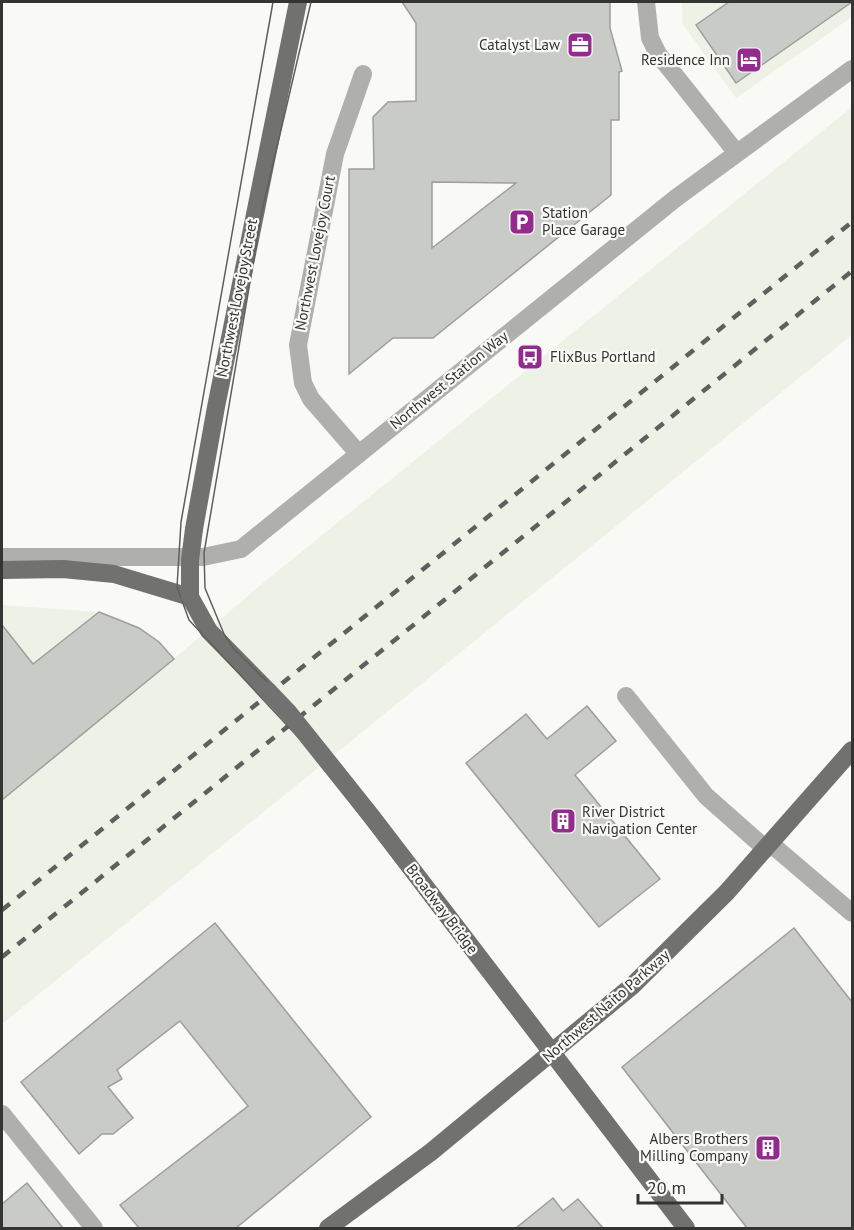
<svg xmlns="http://www.w3.org/2000/svg" width="854" height="1230" viewBox="0 0 854 1230" font-family="'PT Sans',sans-serif">
  <style>
    .built { fill: #eef1e6 }
    .building { fill: #c9cbc7; stroke: #9e9f9c; stroke-width: 1.5; fill-rule: evenodd }
    .lines { fill: none; stroke-linecap: round; stroke-linejoin: round }
    .minor { stroke: #afafae; stroke-width: 18 }
    .major { stroke: #71726f; stroke-width: 18 }
    .tram { stroke: #5f605d; stroke-width: 1.5 }
    .rail { stroke: #5f605d; stroke-width: 4.5; stroke-dasharray: 10 10; stroke-linecap: butt }
    .major-bridge { stroke: #71726f; stroke-width: 18 }
    .labels { text-anchor: middle; stroke-width: 4.5; stroke-linejoin: round; paint-order: stroke }
    .poi-label { font-size: 15px; fill: #343533; stroke: #f9faf6; text-anchor: end }
    .street-label { font-size: 15px; fill: #343533; stroke: #f9faf6 }
  </style>
  <rect width="100%" height="100%" fill="#f9faf6"/>
  <g class="built">
    <path d="M682 2H852V17L736 98 682 23Z"/>
    <path d="M852 107V335L2 1024V605L99 612 119 618 159 642 174 659 269 578Z"/>
  </g>
  <g class="building">
    <path d="M402 2H610V28L622 71 619 72V120H611V195L433 338H393L349 374V169H374L373 117 388 102 416 101V23ZM432 182 516 183 432 248Z"/>
    <path d="M729 2H852L736 83 696 25Z"/>
    <path d="M99 612 139 628 159 642 174 659 2 800V625L33 664Z"/>
    <path d="M587 706 616 741 575 775 660 879 599 927 466 763 526 714 547 739Z"/>
    <path d="M215 923 371 1117 236 1228H139L120 1205 248 1106 180 1021 117 1070 122 1079 108 1087 133 1118 113 1134H102L79 1154 21 1082Z"/>
    <path d="M794 928 852 1002V1228H747L622 1067Z"/>
    <path d="M27 1183 63 1228H2V1204Z"/>
    <path d="M553 1198 563 1211 578 1199 603 1228H516Z"/>
  </g>
  <g class="lines">
    <g class="minor">
      <path d="M646 2 650 38 658 54 736 152"/>
      <path d="M358 453 311 399 303 383 298 345 335 154 363 74"/>
      <path d="M2 557H203L241 549 676 198 852 69"/>
      <path d="M626 696 706 796 766 849"/>
      <path d="M771 844 852 913"/>
      <path d="M2 1114 94 1228"/>
    </g>
    <g class="major">
      <path d="M194 529 216 407 298 2"/>
      <path d="M2 570 63 569 114 574 190 597 209 631 268 691"/>
      <path d="M328 1228 431 1152 632 986 727 892 852 750"/>
    </g>
    <g class="tram">
      <path d="M273 2 181 522 177 587 189 620 311 751 678 1228"/>
      <path d="M311 2 262 211 204 553 205 588 224 634 233 648 291 705 694 1228"/>
    </g>
    <g class="rail">
      <path d="M2 910 852 222"/>
      <path d="M2 957 852 271"/>
    </g>
    <g class="major-bridge">
      <path d="M190 597V560L194 529"/>
      <path d="M268 691 289 713 372 817 686 1228"/>
    </g>
  </g>
  <defs>
    <g id="office-square" transform="scale(1.35)"><rect x="-9" y="-9" width="18" height="18" rx="4" fill="#932a8e" stroke="#f9faf6"/><path d="M-6-3h4V-5.5h4V-3h4V5H-6ZM-1-4.5V-3h2v-1.5ZM-6 0V1H6V0Z" fill="#fff"/></g>
    <g id="hotel-square" transform="scale(1.35)"><rect x="-9" y="-9" width="18" height="18" rx="4" fill="#932a8e" stroke="#f9faf6"/><path d="M-6-4.5h1.5V1H6V5H4.5V3h-9V5H-6ZM-4 0a1.8 1.8 0 1 1 3.6 0ZM.5 0V-2.5h3Q6-2.5 6 0Z" fill="#fff"/></g>
    <g id="parking-square" transform="scale(1.35)"><rect x="-9" y="-9" width="18" height="18" rx="4" fill="#932a8e" stroke="#f9faf6"/><path d="M-3.5-5.5H1a3.5 3.5 0 0 1 0 7H-1V5.5H-3.5ZM-1-3.4V-.6H.8a1.4 1.4 0 0 0 0-2.8Z" fill="#fff"/></g>
    <g id="bus-square" transform="scale(1.35)"><rect x="-9" y="-9" width="18" height="18" rx="4" fill="#932a8e" stroke="#f9faf6"/><path d="M-5-6H5V4H4V6H2V4H-2V6H-4V4H-5ZM-3.5-4V0h7V-4ZM-3.5 1.2v1.5H-2V1.2ZM2 1.2v1.5H3.5V1.2Z" fill="#fff"/></g>
    <g id="building-square" transform="scale(1.35)"><rect x="-9" y="-9" width="18" height="18" rx="4" fill="#932a8e" stroke="#f9faf6"/><path d="M-4-6H4V6H1V3H-1V6H-4ZM-2.5-4.3h1.7v1.8h-1.7ZM.8-4.3h1.7v1.8H.8ZM-2.5-1h1.7V.8h-1.7ZM.8-1h1.7V.8H.8Z" fill="#fff"/></g>
  </defs>
  <g fill-rule="evenodd">
    <use href="#office-square" x="580" y="45"/>
    <use href="#hotel-square" x="749" y="60"/>
    <use href="#parking-square" x="522" y="222"/>
    <use href="#bus-square" x="530" y="357"/>
    <use href="#building-square" x="563" y="821"/>
    <use href="#building-square" x="768" y="1148"/>
  </g>
  <g class="labels">
    <g class="poi-label">
      <text x="560" y="50">Catalyst Law</text>
      <text x="730" y="65">Residence Inn</text>
      <text x="542" y="218" text-anchor="start">Station<tspan x="542" dy="17">Place Garage</tspan></text>
      <text x="550" y="362" text-anchor="start">FlixBus Portland</text>
      <text x="582" y="817" text-anchor="start">River District<tspan x="582" dy="17">Navigation Center</tspan></text>
      <text x="748" y="1144">Albers Brothers<tspan x="748" dy="17">Milling Company</tspan></text>
    </g>
    <g class="street-label">
      <text transform="translate(315 253) rotate(-79)" y="5">Northwest Lovejoy Court</text>
      <text transform="translate(237 298) rotate(-79)" y="5">Northwest Lovejoy Street</text>
      <text transform="translate(449 380) rotate(-39)" y="5">Northwest Station Way</text>
      <text transform="translate(442 909) rotate(53)" y="5">Broadway Bridge</text>
      <text transform="translate(606 1006) rotate(-41)" y="5">Northwest Naito Parkway</text>
    </g>
  </g>
  <rect width="854" height="1230" fill="none" stroke="#343533" stroke-width="6"/>
  <path d="M638 1194v9h84v-9" fill="none" stroke="#343533" stroke-width="3"/>
  <text x="647" y="1194" font-size="18" fill="#343533" stroke="#f9faf6" stroke-width="4.5" paint-order="stroke">20 m</text>
</svg>
